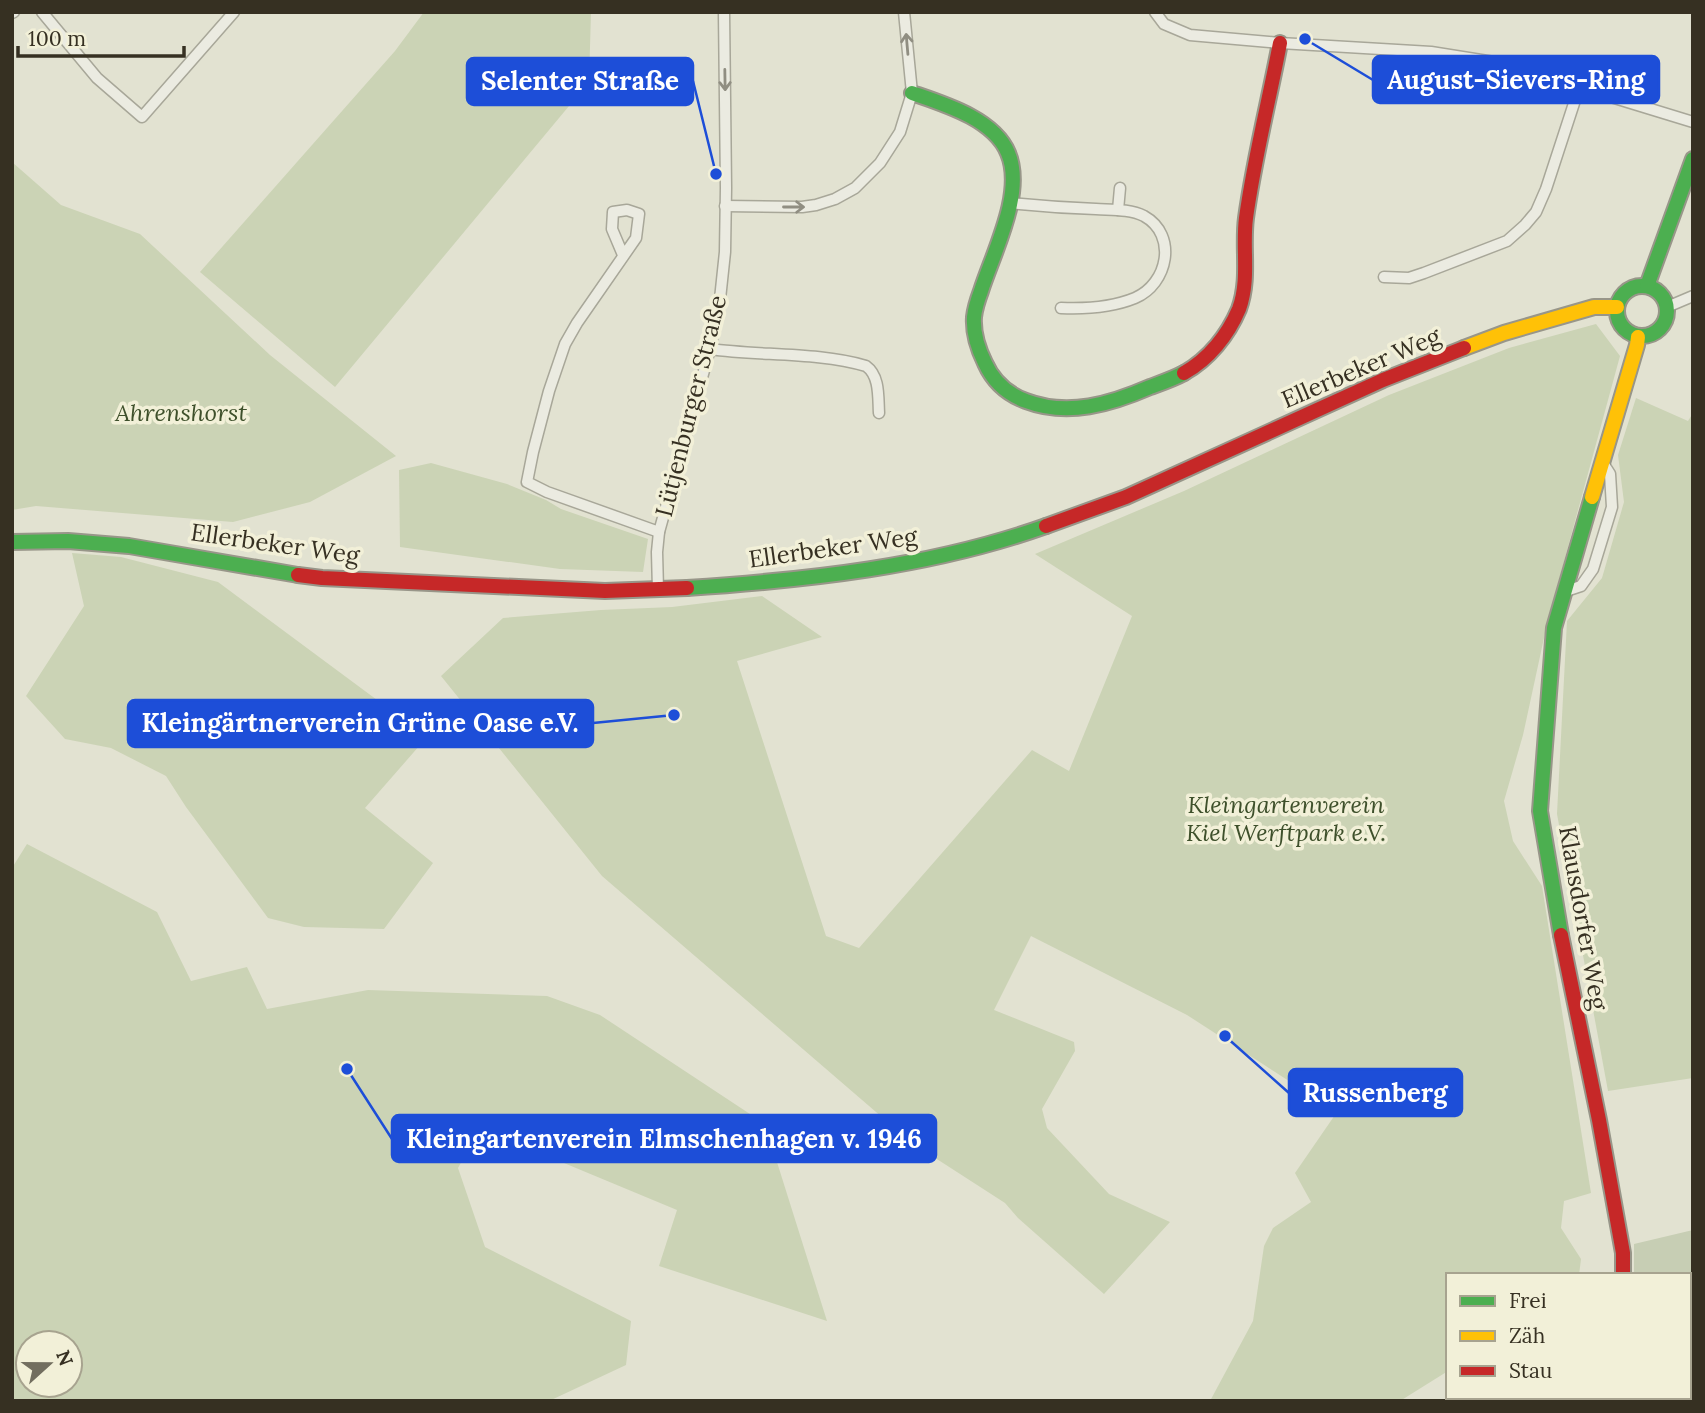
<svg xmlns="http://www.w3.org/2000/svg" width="1705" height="1413" viewBox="0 0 1705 1413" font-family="Lora,serif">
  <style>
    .green { fill: #cbd3b5; fill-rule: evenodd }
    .cemetery { fill: #c7ceb4 }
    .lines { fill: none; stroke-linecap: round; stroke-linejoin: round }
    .street-casing { stroke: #a8a799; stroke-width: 13 }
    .fast-casing { stroke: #989689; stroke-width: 18 }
    .slow-casing { stroke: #989689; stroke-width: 18 }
    .jam-casing { stroke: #989689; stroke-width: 18 }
    .street { stroke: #ebebe1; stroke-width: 10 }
    .fast { stroke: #4caf50; stroke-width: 14 }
    .slow { stroke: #ffc107; stroke-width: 14 }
    .jam { stroke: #c62828; stroke-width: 14 }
    .oneway { stroke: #908e82 }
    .labels { text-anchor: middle; stroke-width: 7; stroke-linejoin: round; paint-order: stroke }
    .street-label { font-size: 24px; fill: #363022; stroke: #f2f0d8 }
    .park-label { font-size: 24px; font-style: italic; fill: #3e502b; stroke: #f2f0d8 }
    .leader { fill: none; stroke: #1d4ed8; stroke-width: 2.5 }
    .callout-dot { fill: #1d4ed8; stroke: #f2f0d8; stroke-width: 2.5 }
    .callout { fill: #1d4ed8; stroke: #1d4ed8; stroke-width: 2.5 }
    .callout-label { font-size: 26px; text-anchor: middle; font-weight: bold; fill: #fff }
  </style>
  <rect width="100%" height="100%" fill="#e2e2d1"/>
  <g class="green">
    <path d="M424 12H591L589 82 335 387 200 272 395 51Z"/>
    <path d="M12 162 61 205 140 234 270 355 396 456 310 502 233 522 36 506 12 510Z"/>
    <path d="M1596 324 1620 356 1547 624 1523 735 1504 801 1513 841 1542 886 1591 1193 1564 1201 1561 1228 1581 1259 1579 1275H1448V1371L1400 1401H1210L1253 1321 1264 1246 1273 1228 1311 1202 1295 1173 1337 1112 1187 1015 1031 936 994 1010 1074 1042 1075 1051 1042 1109 1047 1128 1109 1194 1170 1222 1104 1294 1018 1218 1005 1203 912 1143 602 876 441 676 503 618 601 610 672 607 762 596 822 637 737 661 826 936 859 948 1032 750 1069 771 1132 616 1035 554 1184 491 1389 395 1509 348Z"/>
    <path d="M1636 398 1688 421 1693 413V1078L1608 1091 1557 814 1567 621 1602 578 1624 502 1618 455Z"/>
    <path d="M431 463 507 484 546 500 561 509 648 539 643 572 560 569 400 547 399 470Z"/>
    <path d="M72 553 121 557 218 582 427 737 365 808 433 863 384 929 304 927 268 918 186 807 166 776 111 748 65 739 26 696 84 606Z"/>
    <path d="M27 844 157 912 191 981 247 967 267 1009 368 990 547 996 600 1015 765 1124 827 1321 659 1266 677 1210 480 1128 458 1168 485 1247 631 1321 626 1365 549 1401H12V868ZM70 1343V1385H28V1343Z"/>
  </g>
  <path class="cemetery" d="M1693 1230V1393L1689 1394V1275H1634V1244Z"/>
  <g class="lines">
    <g class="street-casing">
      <g id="street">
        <path d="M42 12 97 78 142 117 234 12"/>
        <path d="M1155 12 1164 24 1190 35 1280 43 1431 52 1500 63 1693 122"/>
        <path d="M12 13 14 12"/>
        <path d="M1010 203C1039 206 1067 208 1096 209 1112 210 1130 209 1144 216 1178 235 1168 284 1135 298 1113 307 1084 309 1061 308"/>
        <path d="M725 206 802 207 816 205 835 199 855 188 880 163 900 132 912 93 904 12"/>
        <path d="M1118 210 1120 188"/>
        <path d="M623 255 612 229 613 212 627 210 639 214 636 238 577 323 565 344 549 391 533 452 527 482 547 492 659 532"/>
        <path d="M1384 277 1409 278 1424 273 1507 241 1525 225 1536 212 1546 189 1579 88"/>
        <path d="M1667 307 1693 296"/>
        <path d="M710 349C760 356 818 352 866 366 880 376 878 397 879 413"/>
        <path d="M658 590 657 552 659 532 710 349 720 299 725 252 726 188 724 12"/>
        <path d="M1566 591 1581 586 1593 569 1612 507 1610 474 1603 463"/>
      </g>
    </g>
    <g class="fast-casing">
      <g id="fast">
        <path d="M912 93C944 104 994 119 1008 153 1025 193 993 253 981 291 978 299 975 308 974 317 973 332 978 349 985 363 993 381 1007 394 1026 401 1068 417 1111 404 1150 387 1161 383 1173 379 1184 373"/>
        <circle cx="1642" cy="311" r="25"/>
        <path d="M1647 286 1693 159"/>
        <path d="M12 542 68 541 129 546 298 575"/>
        <path d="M687 588C808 580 931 567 1046 526"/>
        <path d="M1561 935 1540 811 1554 628 1592 497"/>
        <path d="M1620 1397V1401"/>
      </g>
    </g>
    <g class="slow-casing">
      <g id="slow">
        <path d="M1464 348 1504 333 1594 307H1617"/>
        <path d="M1592 497 1637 345 1638 337"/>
      </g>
    </g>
    <g class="jam-casing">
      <g id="jam">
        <path d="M1184 373C1209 359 1228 335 1239 309 1250 279 1242 248 1246 218 1254 159 1269 101 1280 43"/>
        <path d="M1046 526 1126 497 1383 380 1464 348"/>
        <path d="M298 575 322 578 605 591 687 588"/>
        <path d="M1561 935 1599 1120 1623 1253V1275"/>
      </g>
    </g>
    <use href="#street" class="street"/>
    <use href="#fast" class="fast"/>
    <use href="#slow" class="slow"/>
    <use href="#jam" class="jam"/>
  </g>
  <defs><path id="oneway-shaft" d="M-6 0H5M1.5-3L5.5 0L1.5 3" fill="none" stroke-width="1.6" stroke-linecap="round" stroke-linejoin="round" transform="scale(1.75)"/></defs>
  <g class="oneway">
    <use href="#oneway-shaft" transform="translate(907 44) rotate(-95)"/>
    <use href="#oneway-shaft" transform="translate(725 80) rotate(89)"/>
    <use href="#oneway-shaft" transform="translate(794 207)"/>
  </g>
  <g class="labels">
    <g class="street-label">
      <text transform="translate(1361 368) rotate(-23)" y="8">Ellerbeker Weg</text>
      <text transform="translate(691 406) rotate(-76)" y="8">Lütjenburger Straße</text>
      <text transform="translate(275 544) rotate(8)" y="8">Ellerbeker Weg</text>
      <text transform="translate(833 548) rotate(-8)" y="8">Ellerbeker Weg</text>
      <text transform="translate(1583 918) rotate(80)" y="8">Klausdorfer Weg</text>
    </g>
    <g class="park-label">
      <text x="181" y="421">Ahrenshorst</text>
      <text x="1286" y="813">Kleingartenverein<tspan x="1286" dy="28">Kiel Werftpark e.V.</tspan></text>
    </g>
  </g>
  <path class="leader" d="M1305 39L1373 80M716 174L693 81M674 715L593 723M1225 1036L1289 1093M347 1069L392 1139"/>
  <g class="callout-dot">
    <circle cx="1305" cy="39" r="7"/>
    <circle cx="716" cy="174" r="7"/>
    <circle cx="674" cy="715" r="7"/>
    <circle cx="1225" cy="1036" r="7"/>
    <circle cx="347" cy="1069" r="7"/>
  </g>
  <g class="callout">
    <rect x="1373" y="56" width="286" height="47" rx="7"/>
    <rect x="467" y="58" width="226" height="47" rx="7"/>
    <rect x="128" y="700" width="465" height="47" rx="7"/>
    <rect x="1289" y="1069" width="173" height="47" rx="7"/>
    <rect x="392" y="1115" width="544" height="47" rx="7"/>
  </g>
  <g class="callout-label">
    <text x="1516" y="89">August-Sievers-Ring</text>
    <text x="580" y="90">Selenter Straße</text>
    <text x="360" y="732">Kleingärtnerverein Grüne Oase e.V.</text>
    <text x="1375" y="1102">Russenberg</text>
    <text x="664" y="1148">Kleingartenverein Elmschenhagen v. 1946</text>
  </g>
  <rect width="1705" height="1413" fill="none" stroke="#363022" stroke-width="28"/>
  <rect x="1446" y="1273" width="245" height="126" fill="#f2f0d8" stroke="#a7a38f" stroke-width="2"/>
  <rect x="1460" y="1296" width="35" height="10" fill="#4caf50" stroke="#a7a38f" stroke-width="2"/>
  <text x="1509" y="1308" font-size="21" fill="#363022">Frei</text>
  <rect x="1460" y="1331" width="35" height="10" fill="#ffc107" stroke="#a7a38f" stroke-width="2"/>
  <text x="1509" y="1343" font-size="21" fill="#363022">Zäh</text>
  <rect x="1460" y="1366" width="35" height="10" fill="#c62828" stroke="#a7a38f" stroke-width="2"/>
  <text x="1509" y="1378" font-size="21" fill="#363022">Stau</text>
  <g transform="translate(49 1364) rotate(69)"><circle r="33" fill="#f2f0d8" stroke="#a7a38f" stroke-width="2"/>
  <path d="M0-5L12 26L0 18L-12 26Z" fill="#726e5f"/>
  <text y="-10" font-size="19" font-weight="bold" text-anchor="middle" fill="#363022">N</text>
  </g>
  <path d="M18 46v10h166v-10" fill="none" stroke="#363022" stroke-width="3.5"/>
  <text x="28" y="46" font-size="21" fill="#363022" stroke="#f2f0d8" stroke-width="5" paint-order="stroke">100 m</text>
</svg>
